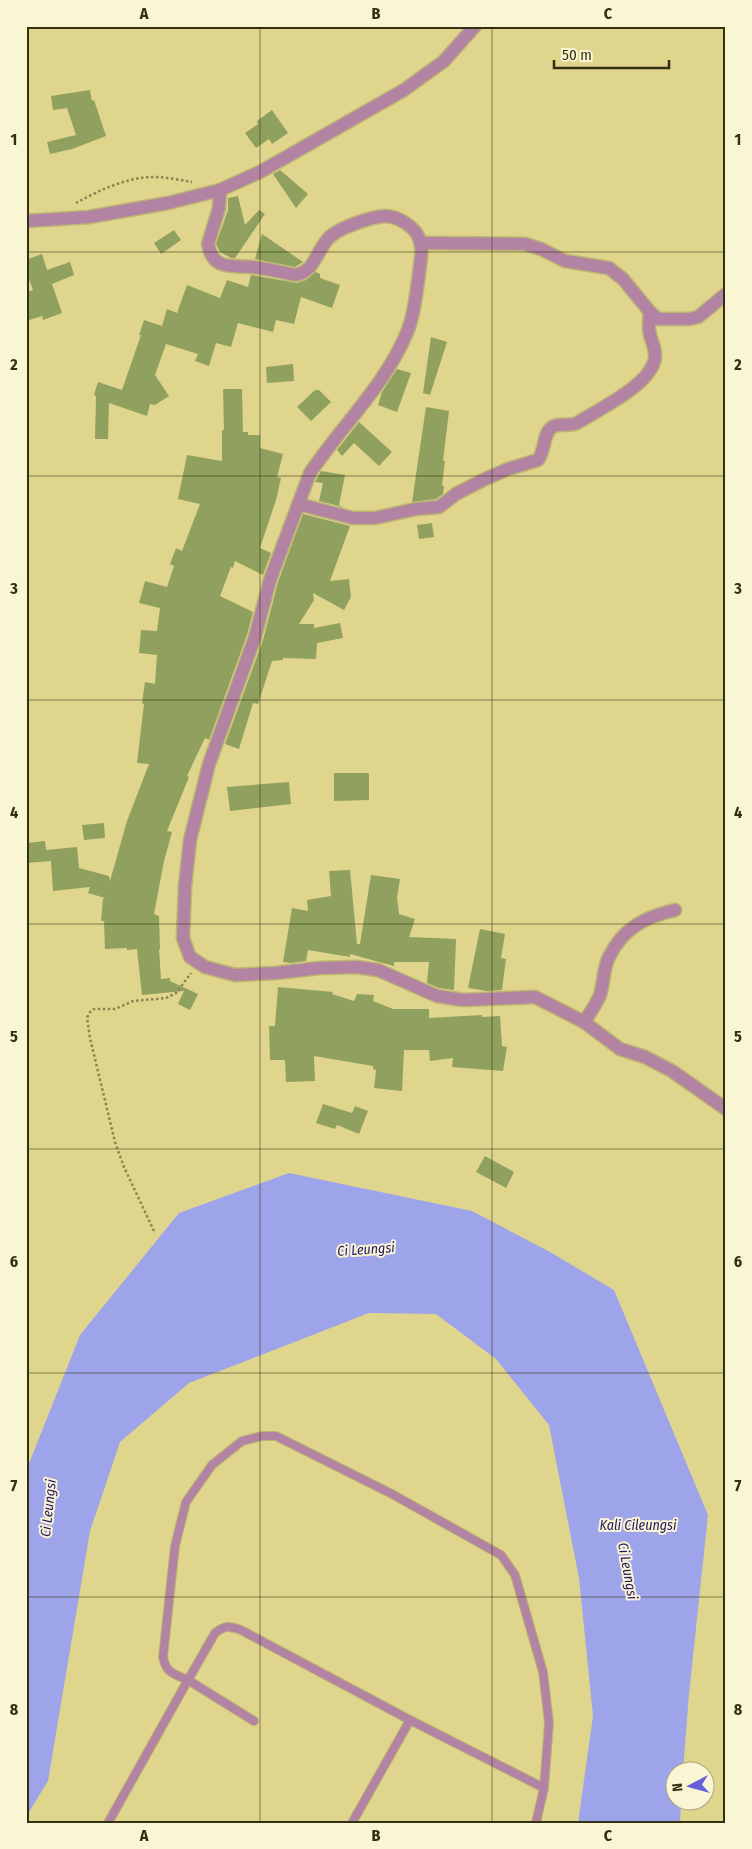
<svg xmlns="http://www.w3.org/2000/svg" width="752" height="1849" viewBox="0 0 752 1849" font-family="'Fira Sans Condensed',sans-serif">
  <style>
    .water { fill: #9ea4e9 }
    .building { fill: #90a05e }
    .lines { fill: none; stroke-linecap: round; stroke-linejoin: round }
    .service-casing { stroke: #bdb474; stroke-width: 10 }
    .minor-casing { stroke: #bdb474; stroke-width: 15 }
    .tertiary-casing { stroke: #bdb474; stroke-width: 15 }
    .path { stroke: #8b8350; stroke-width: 2.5; stroke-dasharray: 2.5 2.5; stroke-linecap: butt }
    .service { stroke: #b283a2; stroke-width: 8 }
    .minor { stroke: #b283a2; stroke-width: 12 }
    .tertiary { stroke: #b283a2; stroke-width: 12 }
    .grid { fill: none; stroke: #332f11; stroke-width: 1; stroke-opacity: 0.55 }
    .labels { text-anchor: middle; stroke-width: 4; stroke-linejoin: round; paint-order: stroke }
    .water-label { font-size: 14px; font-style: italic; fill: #221866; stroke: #faf5d2 }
    .neatline { fill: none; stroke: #332f11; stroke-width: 2 }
    .grid-label { font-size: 16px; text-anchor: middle; font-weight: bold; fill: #332f11 }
  </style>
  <rect width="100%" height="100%" fill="#e0d58d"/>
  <path class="water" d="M289 1173 472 1211 550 1252 614 1290 708 1515 689 1694 683 1771 674 1772V1802H681L680 1823H578L593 1716 579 1578 549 1425 496 1359 436 1314 369 1313 189 1383 120 1442 90 1531 48 1781 26 1817V1471L80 1335 179 1213Z"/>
  <g class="building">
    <path d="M90 90 92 101 94 100 106 136 72 149 50 154 47 142 76 135 67 108 53 110 51 96Z"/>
    <path d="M272 110 288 133 272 144 269 139 256 148 245 133 258 124 257 121Z"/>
    <path d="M280 170 308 194 296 208 273 174Z"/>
    <path d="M238 196 245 225 259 210 265 214 235 258H231L220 252 216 244 228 210V198Z"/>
    <path d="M174 230 181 240 161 254 154 243Z"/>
    <path d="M262 234 303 262 295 267 255 259Z"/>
    <path d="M42 254 47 270 70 262 74 275 52 284 62 313 43 320 42 316 26 321V292L33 290 26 271V260Z"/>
    <path d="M316 272 320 274V278L340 285 332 308 301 297 294 324 276 320 273 332 238 323 231 347 216 343 209 366 195 361 198 354 166 344 155 375 169 396 155 405 150 404 147 416 109 403 108 439H95L96 396 94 395 98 382 122 390 141 335H139L144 320 162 326 167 309 177 313 187 285 220 298 227 280 248 287 251 275 297 283 306 280Z"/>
    <path d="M431 337 447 342 430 395 423 393Z"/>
    <path d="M293 364 294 381 267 383 266 367Z"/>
    <path d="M397 369 411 373 397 412 378 405 382 392Z"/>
    <path d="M223 389H242L243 432H248V435H260V448L283 454 277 477 281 478 276 500 260 548 271 553 263 575 235 561 233 568 231 567 220 596 253 612 247 635 209 740 205 738 187 776 189 777 167 831 172 832 164 861 154 914 159 916 160 949H159L161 979 170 978V981L198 994 190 1010 178 1004 184 991 142 995 137 949 127 950V948L105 949 104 921H101L103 899 105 898 88 893 90 887 53 891 51 861 26 863V843L45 841 46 850 77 847 79 868 109 876 110 881 127 821 149 764 137 763 144 704 142 703 145 682 155 684 157 655 139 653 141 630 157 631 160 608 139 603 145 581 167 587 174 566 170 564 176 548 182 551 200 504 178 499 187 455 222 461V430H224Z"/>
    <path d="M315 390H319L331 402 311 421 297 407Z"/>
    <path d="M426 407 449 411 443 461H445L442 486H444L443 494 436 499 412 502Z"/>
    <path d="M359 422 392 452 379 466 354 443 342 456 337 450Z"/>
    <path d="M321 471 345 475 339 505 343 507 319 501 323 483 315 482Z"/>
    <path d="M303 514 350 526 330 581 349 579 351 597 344 610 313 593 314 600 299 624H314V628L340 623 343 638 317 643 316 659 283 658V660L272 661 258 704 253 703 239 749 225 744 263 640 278 582Z"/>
    <path d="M432 523 434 537 419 539 417 525Z"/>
    <path d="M334 773H369V800L334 801Z"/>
    <path d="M289 782 291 804 230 811 227 787Z"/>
    <path d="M104 823 105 838 84 840 82 825Z"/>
    <path d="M350 870 357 944H360L371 875 400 879 397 898 399 914 415 919 409 937 456 939 454 990 439 988 427 983 429 962H394V966L350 954V957L308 950 306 961 291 963 283 962 292 908 308 911 307 900 331 896 329 871Z"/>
    <path d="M480 929 505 934 501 958 506 959 502 990 487 991 468 988Z"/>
    <path d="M278 987 333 992 332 994 354 1001 357 994 374 995 373 1001 393 1009H429V1018L482 1015V1017L500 1016 502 1046 507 1047 503 1071 452 1067 453 1058 430 1061 429 1050H404L402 1091 374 1088 376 1070 373 1069V1066L314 1056 315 1081 286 1082 285 1060H270L269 1026H275Z"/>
    <path d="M323 1104 352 1113 355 1106 368 1111 359 1134 337 1125 335 1129 316 1123Z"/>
    <path d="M485 1156 514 1172 506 1188 476 1172Z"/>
  </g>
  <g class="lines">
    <g class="service-casing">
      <g id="service">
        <path d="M254 1721 188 1680 215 1633C225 1625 230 1626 241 1630L410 1720 544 1788"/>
        <path d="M108 1823 188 1680C174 1674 166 1673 163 1657L175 1546 186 1502 212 1465 242 1441 262 1436H276L392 1494 501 1555 515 1575 543 1672 549 1723 544 1788 536 1823"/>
        <path d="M352 1823 410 1720"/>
      </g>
    </g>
    <g class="minor-casing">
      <g id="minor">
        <path d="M220 190 219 208 208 244C213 271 231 265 252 267 266 268 281 272 295 275 314 272 316 253 327 240 336 228 371 217 385 216 397 216 411 225 417 234 425 248 420 259 419 274 416 293 415 312 408 330 386 385 342 425 310 473L270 580 255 637 209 764 190 840 185 886 183 938 190 957 205 967 235 975 276 973 320 968 356 967 378 970 437 996 463 1000 535 997 584 1022 620 1049 645 1057 672 1071 726 1109"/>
        <path d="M422 243 525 244 541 249 565 261 609 268 623 279 650 312 658 319H689L698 317 726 294"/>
        <path d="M298 504 353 518H375L416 509 439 507 456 494 483 480 508 469 538 460C545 451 543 435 551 428 557 422 569 427 577 423 599 409 651 385 655 358 656 349 652 343 650 335 648 328 649 320 650 312"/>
        <path d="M584 1022C590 1013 596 1005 600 995 604 983 603 969 609 957 623 928 645 917 675 910"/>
      </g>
    </g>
    <g class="tertiary-casing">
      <path id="tertiary" d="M26 221 89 217 168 203 220 190 260 172 404 90 444 61 475 26"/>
    </g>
    <g class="path">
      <path d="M76 203C98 191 127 177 153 177 166 177 180 180 192 182"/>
      <path d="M154 1231 124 1167 115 1142 90 1038 87 1018 89 1013 94 1009H115L133 1001 166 998 176 993 191 973"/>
    </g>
    <use href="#service" class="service"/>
    <use href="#minor" class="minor"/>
    <use href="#tertiary" class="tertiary"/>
  </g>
  <path class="grid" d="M260 26V1823M492 26V1823M26 252H726M26 476H726M26 700H726M26 924H726M26 1149H726M26 1373H726M26 1597H726"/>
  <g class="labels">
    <g class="water-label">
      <text transform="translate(366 1249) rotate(-4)" y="5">Ci Leungsi</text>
      <text transform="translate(48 1508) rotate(-84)" y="5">Ci Leungsi</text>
      <text x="638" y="1530">Kali Cileungsi</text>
      <text transform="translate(628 1571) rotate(80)" y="5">Ci Leungsi</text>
    </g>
  </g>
  <rect width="752" height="1849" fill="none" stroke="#faf5d2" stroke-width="55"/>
  <g transform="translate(690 1786) rotate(264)"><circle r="24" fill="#faf5d2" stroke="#aaa685"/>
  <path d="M0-4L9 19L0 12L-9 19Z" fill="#6360d9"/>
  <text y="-8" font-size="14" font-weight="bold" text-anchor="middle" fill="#332f11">N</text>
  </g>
  <path d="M554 60v8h115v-8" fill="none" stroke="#332f11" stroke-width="2.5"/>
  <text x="562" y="60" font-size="15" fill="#332f11" stroke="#faf5d2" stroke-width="4" paint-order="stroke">50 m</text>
  <rect x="28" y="28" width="696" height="1794" class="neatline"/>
  <g class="grid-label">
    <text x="144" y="19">A</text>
    <text x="376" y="19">B</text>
    <text x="608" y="19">C</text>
    <text x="14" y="145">1</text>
    <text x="738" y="145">1</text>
    <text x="14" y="370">2</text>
    <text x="738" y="370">2</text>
    <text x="14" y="594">3</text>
    <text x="738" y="594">3</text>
    <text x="14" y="818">4</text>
    <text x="738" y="818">4</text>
    <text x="14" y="1042">5</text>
    <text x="738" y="1042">5</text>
    <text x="14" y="1267">6</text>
    <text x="738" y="1267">6</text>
    <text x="14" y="1491">7</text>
    <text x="738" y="1491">7</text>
    <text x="14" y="1715">8</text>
    <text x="738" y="1715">8</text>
    <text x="144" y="1841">A</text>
    <text x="376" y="1841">B</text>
    <text x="608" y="1841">C</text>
  </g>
</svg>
